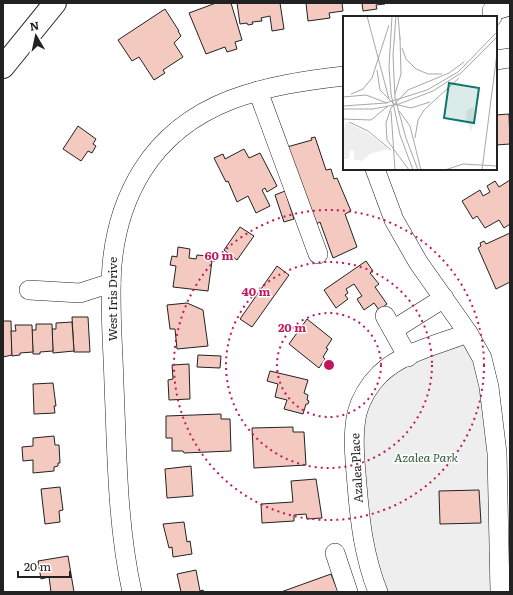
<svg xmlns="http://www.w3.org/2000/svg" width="513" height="595" viewBox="0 0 513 595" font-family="Literata,serif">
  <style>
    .green { fill: #eee; stroke: #6f6f6f }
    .building { fill: #f3c9c0; stroke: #222 }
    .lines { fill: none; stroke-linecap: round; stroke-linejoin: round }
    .minor-casing { stroke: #222; stroke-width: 20 }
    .highway-casing { stroke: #222; stroke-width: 24 }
    .minor { stroke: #fff; stroke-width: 19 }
    .highway { stroke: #fff; stroke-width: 22 }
    .ring { fill: none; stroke: #c2185b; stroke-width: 2; stroke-dasharray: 2 4 }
    .labels { text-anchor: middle; stroke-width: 3; stroke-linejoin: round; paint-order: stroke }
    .street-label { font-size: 12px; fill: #222; stroke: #fff }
    .park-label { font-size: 12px; font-style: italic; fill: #2f5e38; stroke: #fff }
    .inset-road { fill: none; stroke: #a7a7a7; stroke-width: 1 }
    .view { fill: #0f766e; fill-opacity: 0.15; stroke: #0f766e; stroke-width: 2 }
    .inset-edge { fill: none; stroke: #222; stroke-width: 2 }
    .centre { fill: #c2185b; stroke: #fff; stroke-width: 2 }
    .ring-label { font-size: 12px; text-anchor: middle; font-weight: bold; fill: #c2185b; stroke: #fff; stroke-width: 3; stroke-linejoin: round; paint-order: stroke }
  </style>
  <rect width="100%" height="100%" fill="#fff"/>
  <path class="green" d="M468 333 482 358 500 592H378L356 472 369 386Z"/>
  <g class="building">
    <path d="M216 3H231L242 40 235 42 237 49 227 52 225 47 206 54 189 13Z"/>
    <path d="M237 3H280L284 29 272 31 270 16 261 18 262 21 252 22 253 24 248 25 247 23 240 24Z"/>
    <path d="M306 3H342L343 11 329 13 330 18 308 21Z"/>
    <path d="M362 3H385V4L376 5 377 9 363 11Z"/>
    <path d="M165 9 179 31H178L181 36 174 43 183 57 163 70 165 73 154 80 139 57 132 61 118 40Z"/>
    <path d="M509 114 510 144 496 145V115Z"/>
    <path d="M78 126 96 139 93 144 96 146 92 153 88 151 81 161 63 149Z"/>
    <path d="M315 137 326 170 331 169 334 179 337 178 351 211 345 214 357 247 333 258 320 222 316 224 287 147 312 140 311 138Z"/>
    <path d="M244 149 249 158 260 153 277 186 267 192 265 188 262 190 270 206 256 213 248 196 237 202 228 181 226 182 214 158 223 154 225 159Z"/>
    <path d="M510 180V224L504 228 499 220 485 228 477 216 473 219 462 201 480 190 483 196 490 192 487 186 495 181 499 187Z"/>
    <path d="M285 191 294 219 284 222 275 195Z"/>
    <path d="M240 227 254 236 237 260 224 250Z"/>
    <path d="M510 233V282L496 289 478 248 481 246 480 243 484 241 486 244Z"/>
    <path d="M178 247 190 249 189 258 196 259 197 255 207 256 206 260 212 261 208 291 173 287 176 266 170 265 172 256 177 257Z"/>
    <path d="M366 261 373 271 370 273 379 284 375 287 387 304 379 310 374 303 364 310 357 299 362 296 354 284 346 289 348 293 345 295 348 299 336 308 324 290Z"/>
    <path d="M277 266 289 275 252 327 240 319Z"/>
    <path d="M187 303 203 310 208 346 177 349 175 329H170L167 305Z"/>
    <path d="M72 317H88L90 352H74Z"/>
    <path d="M307 319 332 339 326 348 328 349 323 357 325 359 319 368 289 344Z"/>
    <path d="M3 321H11L12 355 3 357Z"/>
    <path d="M72 322 74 351 53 353 52 329H56V323Z"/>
    <path d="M36 324H52L53 351 40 352V354H33L32 330H36Z"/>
    <path d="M15 325H32L33 352 20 353V355L12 356 11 331H16Z"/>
    <path d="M198 355 221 356 220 368 197 367Z"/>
    <path d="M189 364 190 399 169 400 168 380 173 379 172 365Z"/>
    <path d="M270 371 308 380 304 393 308 395 307 400 309 401 308 404H306L303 414 284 409 287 400 275 397 278 384 267 381Z"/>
    <path d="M53 383 56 406H54L55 413 34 414 33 384Z"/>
    <path d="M221 414V419H230L231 451 184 453 183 451H172V438H166V416Z"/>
    <path d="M293 427V432H304L306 465 254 468 252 428Z"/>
    <path d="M54 436 55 445H59L60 463H58V466L54 467V471L33 473V460L23 461 22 447 33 446V438Z"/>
    <path d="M191 466 193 496 167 498 165 469Z"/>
    <path d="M316 479 322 518 307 519 306 514 294 515V521L262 523 261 504 293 502 291 481Z"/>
    <path d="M60 487 63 510 59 511 60 522 45 524 41 489Z"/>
    <path d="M479 490 481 523 440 524 439 491Z"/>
    <path d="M184 522 187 542 190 541 192 554 173 557 172 547 169 548 163 524Z"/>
    <path d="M68 556 74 592H51L49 577 41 579 38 561Z"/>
    <path d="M196 570 200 591 203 590 204 592H181L177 574Z"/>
    <path d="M331 574 338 592H281Z"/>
  </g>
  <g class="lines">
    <g class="minor-casing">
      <g id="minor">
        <path d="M492 17V11L510 6"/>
        <path d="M496 60 510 58"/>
        <path d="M258 91 318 254"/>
        <path d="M375 169 394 220 418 262 468 333 482 358 489 387 497 453 500 592"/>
        <path d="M29 290 80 293 111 283"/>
        <path d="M385 316 408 357"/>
        <path d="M393 330 444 298"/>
        <path d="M335 553 348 592"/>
        <path d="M132 592C117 524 117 453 114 384 113 345 109 304 112 265 115 231 124 200 142 171 187 99 266 85 344 76"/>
        <path d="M378 592C364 557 360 522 357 485 355 461 352 436 357 413 361 398 370 384 380 374 403 352 440 344 468 333"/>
      </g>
    </g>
    <g class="highway-casing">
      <path id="highway" d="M3 67 55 3"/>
    </g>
    <use href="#minor" class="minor"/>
    <use href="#highway" class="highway"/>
  </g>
  <g class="ring">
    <circle cx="329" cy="365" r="52"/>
    <circle cx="329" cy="365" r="103"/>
    <circle cx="329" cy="365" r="155"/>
  </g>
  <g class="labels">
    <g class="street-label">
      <text transform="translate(113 299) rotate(-90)" y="4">West Iris Drive</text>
      <text transform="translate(357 468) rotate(-93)" y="4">Azalea Place</text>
    </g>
    <g class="park-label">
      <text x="426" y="462">Azalea Park</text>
    </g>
  </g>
  <g transform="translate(343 16)">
    <rect width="154" height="154" fill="#fff"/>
    <path d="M131 91V98L129 116 124 107 123 98 125 93ZM3 106 25 117 45 133 27 138 19 145 11 143V135L7 134 6 143H0V118Z" fill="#eee"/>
    <path class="inset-road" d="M24 0 46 83M49 0 46 51 48 78 57 119 70 154M53 0 50 39 52 82 63 122 75 154M55 0 57 23M59 32 63 43 73 53 85 58H99M34 54 37 74 51 88 68 92 87 86M8 78 20 73 29 62 46 9M52 78 58 58 57 21M0 81 23 79 44 87M0 90 43 87 84 74 115 56 154 16M0 93H30L56 88 90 75 118 57 154 21M48 95 52 154M56 95 67 110 78 154M0 103 28 104 45 90M6 106 25 115 48 134M72 122 75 104 81 94 116 62M66 154 44 124 43 107 48 92 65 74 106 57 121 46M102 154 120 148 154 150M139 154 154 37"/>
    <path class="view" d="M106 67 136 72 131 107 101 102Z"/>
    <rect width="154" height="154" class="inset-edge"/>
  </g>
  <circle cx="329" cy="365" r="6" class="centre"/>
  <g class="ring-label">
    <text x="219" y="260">60 m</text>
    <text x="256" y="296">40 m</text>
    <text x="292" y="332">20 m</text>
  </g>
  <rect width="513" height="595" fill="none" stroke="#222222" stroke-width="8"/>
  <g transform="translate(36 36) rotate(351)" stroke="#ffffff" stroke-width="3" paint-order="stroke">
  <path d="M0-3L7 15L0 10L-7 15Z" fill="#222222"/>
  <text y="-6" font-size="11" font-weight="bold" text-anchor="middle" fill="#222222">N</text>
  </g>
  <path d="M18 571v6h52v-6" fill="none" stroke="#222222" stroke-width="2"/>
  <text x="24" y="571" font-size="12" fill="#222222" stroke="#ffffff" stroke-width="3" paint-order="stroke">20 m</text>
</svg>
